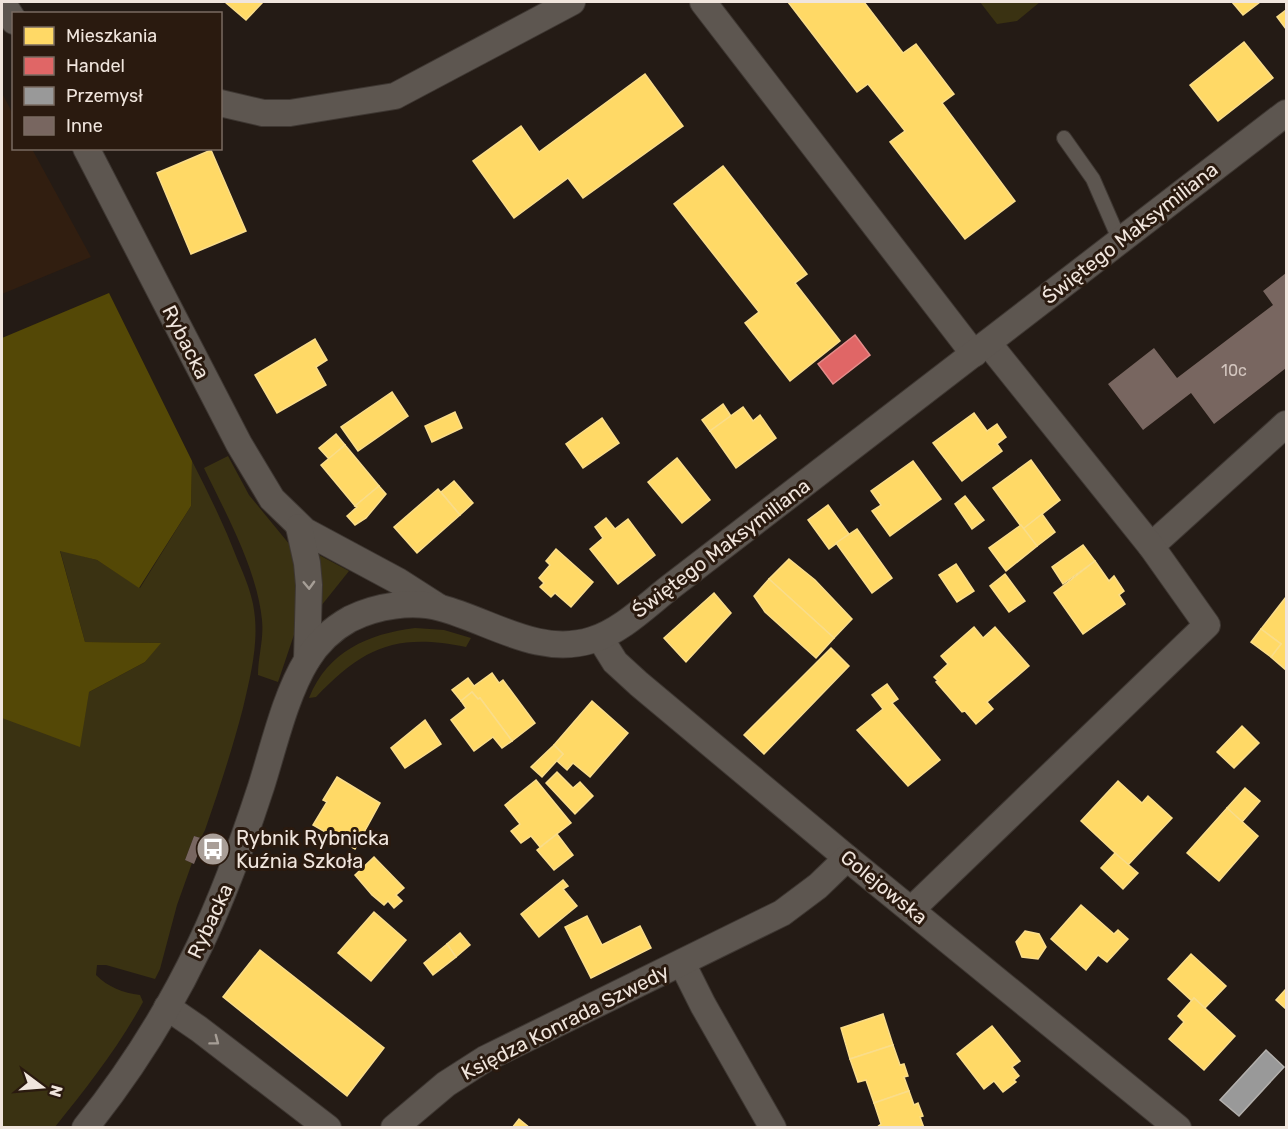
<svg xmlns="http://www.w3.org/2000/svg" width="1288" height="1129" viewBox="0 0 1288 1129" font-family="Rubik,sans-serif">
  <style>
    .built { fill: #311e10 }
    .green { fill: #3a3212 }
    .forest { fill: #544806 }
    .homes { fill: #ffd966; stroke: #fadd8a; stroke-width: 1.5 }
    .shops { fill: #e06666; stroke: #e58c8a; stroke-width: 1.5 }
    .industry { fill: #999; stroke: #b3b0ad; stroke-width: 1.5 }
    .building { fill: #786660 }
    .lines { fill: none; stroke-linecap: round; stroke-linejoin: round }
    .service-casing { stroke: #3e3732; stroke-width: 16 }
    .minor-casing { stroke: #3e3732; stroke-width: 28 }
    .service { stroke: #5d5650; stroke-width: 14 }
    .minor { stroke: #5d5650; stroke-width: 26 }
    .oneway { stroke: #a69e96 }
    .labels { text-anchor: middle; stroke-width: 6; stroke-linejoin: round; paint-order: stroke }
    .number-label { font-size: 16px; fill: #d2c5be }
    .street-label { font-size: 20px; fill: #f0e5dd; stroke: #2a1a0f }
    .poi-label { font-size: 20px; fill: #f0e5dd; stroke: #2a1a0f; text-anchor: start }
  </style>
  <rect width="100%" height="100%" fill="#241b15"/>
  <path class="built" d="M2 93 13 114 14 148 32 149 91 257 2 294Z"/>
  <g class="green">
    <path d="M980 2H1040L1017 21 997 24Z"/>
    <path d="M228 456 249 495 290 545 296 565V629L278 682 258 675C258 657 264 639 262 620 257 569 226 514 204 468Z"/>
    <path d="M192 461C209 494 225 527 238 561 244 575 250 589 253 604 260 639 251 674 243 708 232 750 219 790 205 830L201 838 194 836 185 860 192 863 177 905 160 969 155 979 106 965H97L96 975C108 987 123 993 140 995L143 1002C118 1048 87 1087 55 1127H2V718L89 692 145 662 160 643 85 642 60 550 97 560 140 588 191 506Z"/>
    <path d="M319 555 349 571 321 606 317 556Z"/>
    <path d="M415 628 444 630 471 638 466 647C396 633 364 647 316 697L309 698C328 651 368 634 415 628Z"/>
  </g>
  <path class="forest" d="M109 293 192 461 191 506 139 588 97 560 60 551 85 642 161 643 145 662 89 692 80 747 2 718V338Z"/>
  <g class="homes">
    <path d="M225 2H263L246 20Z"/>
    <path d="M788 2H864L903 53 916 44 954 94 942 103 1015 201 965 239 890 142 905 131 868 84 857 92Z"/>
    <path d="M1232 2H1260L1243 15Z"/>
    <path d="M1286 10V29L1277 17Z"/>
    <path d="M1244 42 1273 78 1218 121 1190 85Z"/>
    <path d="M645 74 683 126 583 198 568 178 514 218 473 161 521 126 539 152Z"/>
    <path d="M211 150 246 231 191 254 157 173Z"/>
    <path d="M723 166 807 274 795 283 840 341 790 381 745 323 759 312 674 204Z"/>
    <path d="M315 339 327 360 316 367 326 385 277 413 255 375Z"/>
    <path d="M392 392 408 416 358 451 341 427Z"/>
    <path d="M723 404 731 416 710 431 702 420Z"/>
    <path d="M743 407 753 421 760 415 776 438 736 468 710 431Z"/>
    <path d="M455 412 462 428 432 442 425 426Z"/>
    <path d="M974 413 987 431 997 424 1006 437 997 444 1002 451 962 481 933 443Z"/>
    <path d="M602 418 619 443 583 468 566 444Z"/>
    <path d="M336 434 345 445 329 459 319 448Z"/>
    <path d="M345 445 379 486 355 506 321 465Z"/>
    <path d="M677 458 710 500 682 523 648 482Z"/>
    <path d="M1031 460 1060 500 1023 529 993 488Z"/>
    <path d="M913 461 941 499 890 536 872 511 881 505 871 491Z"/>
    <path d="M454 481 473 503 460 515 441 492Z"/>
    <path d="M379 486 386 494 366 518 355 525 347 516 357 507 355 506Z"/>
    <path d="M438 489 460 515 417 553 394 527Z"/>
    <path d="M965 496 984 520 972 529 955 504Z"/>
    <path d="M828 505 849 534 829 549 808 520Z"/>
    <path d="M1042 514 1055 532 1037 546 1023 529Z"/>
    <path d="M606 518 615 529 628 519 655 555 618 584 590 549 603 538 595 527Z"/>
    <path d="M1021 525 1037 546 1006 571 989 548Z"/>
    <path d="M857 529 892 578 872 593 836 543Z"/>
    <path d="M1083 545 1095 561 1063 584 1052 567Z"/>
    <path d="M556 549 593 582 571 607 555 593 551 597 540 587 544 583 539 578 550 565 546 561Z"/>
    <path d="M789 559 815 580 852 619 834 638 769 579Z"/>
    <path d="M1095 561 1109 581 1114 576 1124 591 1119 595 1125 604 1083 634 1054 593Z"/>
    <path d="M956 564 974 591 957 602 939 575Z"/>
    <path d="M1005 574 1025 601 1009 612 990 586Z"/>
    <path d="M769 579 834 638 816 658 765 612 754 596Z"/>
    <path d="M714 593 731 613 686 662 664 638Z"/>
    <path d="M1286 597V670L1271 657 1281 644 1261 629Z"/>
    <path d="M974 627 983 638 995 627 1029 666 987 702 993 709 976 724 965 711 962 712 936 682 938 681 934 677 948 664 941 656Z"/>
    <path d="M1261 629 1281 644 1271 657 1251 642Z"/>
    <path d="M831 648 849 666 764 754 744 735Z"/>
    <path d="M492 673 499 683 503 680 535 723 512 741 480 698 478 699 472 692 461 701 452 690 468 678 474 686Z"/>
    <path d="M887 684 898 699 892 703 940 760 908 786 857 730 883 709 872 695Z"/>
    <path d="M472 692 478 699 480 698 512 741 502 748 493 737 474 751 451 720 466 708 461 701Z"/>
    <path d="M592 701 628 733 590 777 573 763 567 770 557 761 563 754 554 745Z"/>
    <path d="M425 720 441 744 405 768 391 748Z"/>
    <path d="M1242 726 1259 743 1234 768 1217 752Z"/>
    <path d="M554 745 563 754 542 777 531 767Z"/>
    <path d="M557 772 573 788 580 782 593 796 575 814 546 783Z"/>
    <path d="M337 777 380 803 355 849 313 825 327 802 323 800Z"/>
    <path d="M536 780 571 823 540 847 531 836 521 843 511 831 520 824 505 805Z"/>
    <path d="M1118 781 1142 803 1148 796 1172 818 1128 865 1081 821Z"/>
    <path d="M1245 788 1260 801 1242 822 1227 808Z"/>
    <path d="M1227 808 1258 836 1219 881 1187 853Z"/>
    <path d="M557 834 573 855 554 870 537 850Z"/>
    <path d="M1115 853 1138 873 1123 889 1101 868Z"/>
    <path d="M374 857 404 888 396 895 402 901 394 908 388 901 384 905 372 895 355 875Z"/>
    <path d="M563 880 568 886 563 889 577 906 539 937 521 914Z"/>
    <path d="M1081 905 1114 934 1118 930 1128 939 1107 962 1098 955 1086 970 1051 939Z"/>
    <path d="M374 912 406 940 371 981 338 953Z"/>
    <path d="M587 916 602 945 640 926 651 948 591 978 565 927Z"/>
    <path d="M1025 931 1039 934 1046 947 1038 959 1022 957 1016 942Z"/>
    <path d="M460 933 470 945 456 957 447 944Z"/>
    <path d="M447 944 456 957 433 975 424 963Z"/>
    <path d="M260 950 384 1048 347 1096 223 997Z"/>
    <path d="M1191 954 1226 986 1205 1008 1194 998 1192 1001 1168 979Z"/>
    <path d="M1286 989V1009L1276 1000Z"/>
    <path d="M1194 998 1235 1036 1204 1070 1169 1039 1184 1022 1178 1016Z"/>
    <path d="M883 1014 893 1045 850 1059 841 1028Z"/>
    <path d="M992 1026 1020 1061 1012 1067 1019 1076 1014 1080 1016 1082 1003 1092 994 1081 984 1089 957 1054Z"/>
    <path d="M893 1045 900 1065 904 1064 908 1076 904 1077 909 1091 874 1103 866 1080 858 1082 850 1059Z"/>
    <path d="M909 1091 914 1105 918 1103 923 1116 920 1117 924 1128H876L881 1124 874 1103Z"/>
    <path d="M519 1119 530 1128H512Z"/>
  </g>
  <path class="shops" d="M855 335 870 355 833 384 818 364Z"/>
  <path class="industry" d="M1266 1050 1284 1067 1239 1116 1220 1100Z"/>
  <g class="building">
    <path d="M1286 273V368L1214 424 1191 393 1143 430 1108 384 1154 348 1177 378 1273 305 1263 291Z"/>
    <path d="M194 836 204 839 194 864 185 860Z"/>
  </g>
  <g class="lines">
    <g class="service-casing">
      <path id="service" d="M1064 138 1093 179 1120 241"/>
    </g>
    <g class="minor-casing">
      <g id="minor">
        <path d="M2 2 14 21"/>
        <path d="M703 2 974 354"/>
        <path d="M220 103 263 113H290L395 96 572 2"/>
        <path d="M86 148 239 444 272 499 305 531 398 581 437 606"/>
        <path d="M299 527 307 563 309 585 307 660"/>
        <path d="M1151 546 1286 424"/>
        <path d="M600 638 615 662 639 684 847 858 1178 1128"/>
        <path d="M911 910 1207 625 1151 546 988 343"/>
        <path d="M682 963 703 1005 773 1128"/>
        <path d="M167 1007 199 1029 328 1128"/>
        <path d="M85 1128C130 1072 168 1012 199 947 224 895 243 842 261 787 274 746 285 696 307 660 318 642 332 629 350 619 376 606 412 600 441 608 490 621 539 657 592 640 621 631 646 606 669 588L1286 113"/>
        <path d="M394 1128 446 1084 485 1059 782 913 818 886 847 858"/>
      </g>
    </g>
    <use href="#service" class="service"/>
    <use href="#minor" class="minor"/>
  </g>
  <defs><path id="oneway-chevron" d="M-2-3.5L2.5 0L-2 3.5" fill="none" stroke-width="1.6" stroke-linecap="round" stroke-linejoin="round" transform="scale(1.5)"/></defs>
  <g class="oneway">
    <use href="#oneway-chevron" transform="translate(309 585) rotate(88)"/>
    <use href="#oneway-chevron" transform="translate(215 1041) rotate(37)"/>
  </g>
  <defs>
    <g id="bus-disc" transform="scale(1.725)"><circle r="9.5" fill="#a99e97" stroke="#2a1a0f"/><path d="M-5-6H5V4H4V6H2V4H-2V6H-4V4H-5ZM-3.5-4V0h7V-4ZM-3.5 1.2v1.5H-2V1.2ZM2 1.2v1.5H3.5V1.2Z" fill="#fff"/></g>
  </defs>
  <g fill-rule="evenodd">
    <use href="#bus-disc" x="213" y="849"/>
  </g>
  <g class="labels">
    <g class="number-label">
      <text x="1234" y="376">10c</text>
    </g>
    <g class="street-label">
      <text transform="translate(1130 233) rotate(-38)" y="7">Świętego Maksymiliana</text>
      <text transform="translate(186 342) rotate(63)" y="7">Rybacka</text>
      <text transform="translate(721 548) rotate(-37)" y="7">Świętego Maksymiliana</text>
      <text transform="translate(884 887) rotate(39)" y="7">Golejowska</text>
      <text transform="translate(210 921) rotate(-65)" y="7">Rybacka</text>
      <text transform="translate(565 1022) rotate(-27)" y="7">Księdza Konrada Szwedy</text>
    </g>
    <g class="poi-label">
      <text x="236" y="845">Rybnik Rybnicka<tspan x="236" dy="23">Kuźnia Szkoła</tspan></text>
    </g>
  </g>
  <rect width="1288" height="1129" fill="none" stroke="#f0e5dd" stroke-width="6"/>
  <rect x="12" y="12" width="210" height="138" fill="#2a1a0f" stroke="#796b61" stroke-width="1.5"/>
  <rect x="24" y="27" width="30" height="18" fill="#ffd966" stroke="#796b61" stroke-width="1.5"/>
  <text x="66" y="42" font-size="18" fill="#f0e5dd">Mieszkania</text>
  <rect x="24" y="57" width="30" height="18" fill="#e06666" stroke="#796b61" stroke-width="1.5"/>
  <text x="66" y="72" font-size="18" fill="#f0e5dd">Handel</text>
  <rect x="24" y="87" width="30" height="18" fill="#999999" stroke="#796b61" stroke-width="1.5"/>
  <text x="66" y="102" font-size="18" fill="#f0e5dd">Przemysł</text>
  <rect x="24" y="117" width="30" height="18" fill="#786660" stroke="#796b61" stroke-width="1.5"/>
  <text x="66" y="132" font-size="18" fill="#f0e5dd">Inne</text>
  <g transform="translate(42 1087) rotate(106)" stroke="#2a1a0f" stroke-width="4.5" paint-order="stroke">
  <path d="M0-4.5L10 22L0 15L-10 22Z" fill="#f0e5dd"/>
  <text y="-9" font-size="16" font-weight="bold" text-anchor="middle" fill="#f0e5dd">N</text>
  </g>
</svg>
